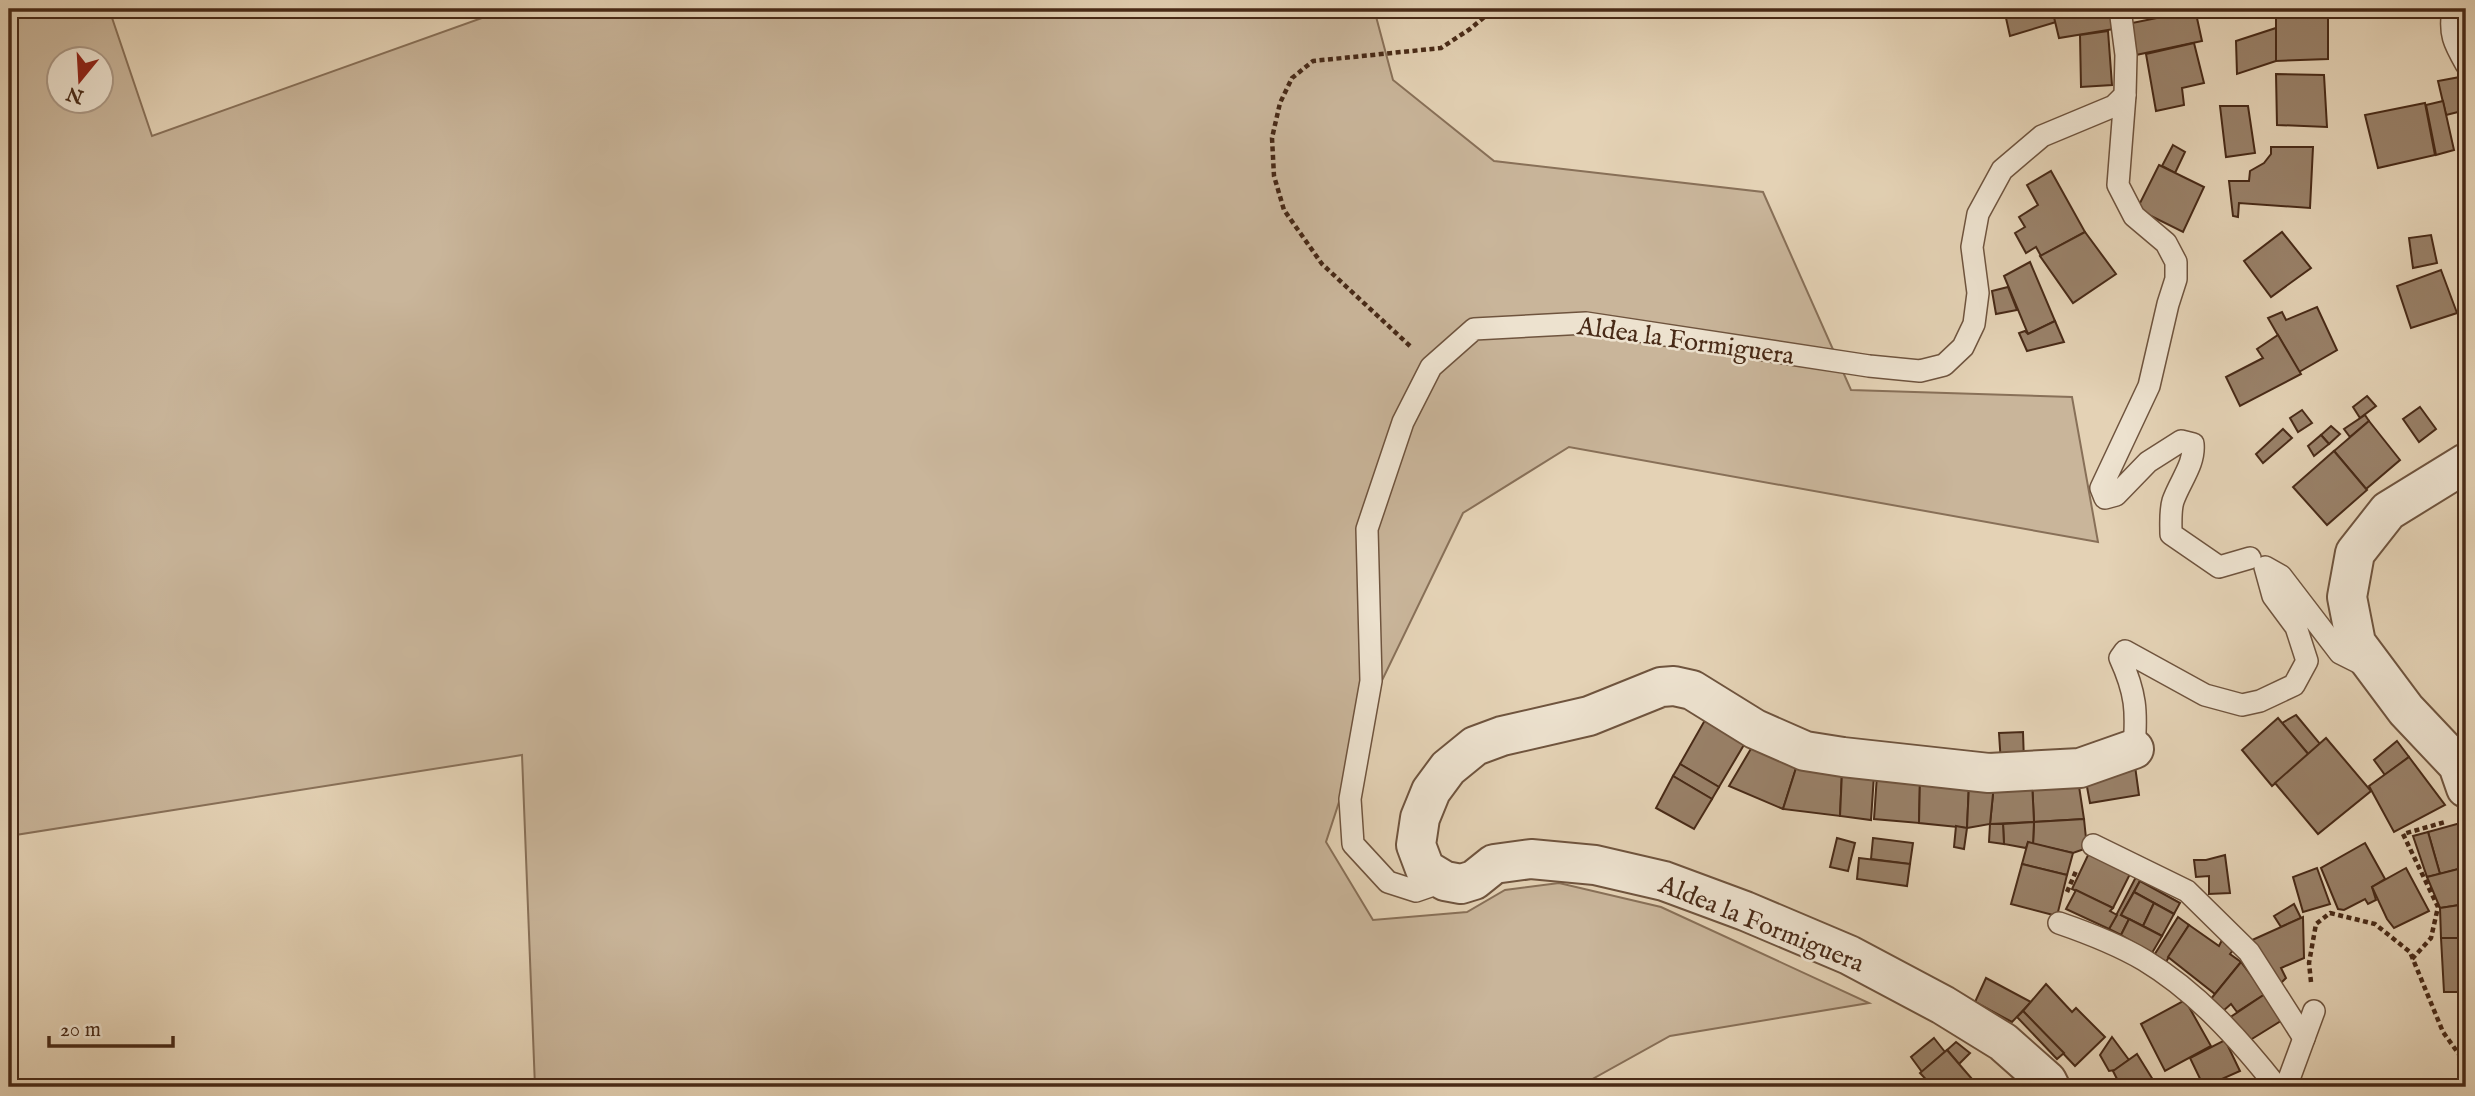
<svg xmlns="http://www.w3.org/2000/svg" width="2475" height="1096" viewBox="0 0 2475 1096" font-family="'IM FELL English',serif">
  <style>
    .green { fill: #c9b59a; stroke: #887058; stroke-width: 2; fill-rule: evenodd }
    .building { fill: #998169; stroke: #482a17; stroke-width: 2 }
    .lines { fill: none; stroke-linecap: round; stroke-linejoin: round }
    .lane-casing { stroke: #6f543e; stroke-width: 24 }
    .street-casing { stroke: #6f543e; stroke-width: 42 }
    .path { stroke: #482a17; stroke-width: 4.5; stroke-dasharray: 5 3.5; stroke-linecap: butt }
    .lane { stroke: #ede2cf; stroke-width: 21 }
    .street { stroke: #ede2cf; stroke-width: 38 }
    .labels { text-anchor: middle; stroke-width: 5; stroke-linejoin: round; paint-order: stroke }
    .street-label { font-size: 26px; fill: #482a17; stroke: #ede2cf }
  </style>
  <rect width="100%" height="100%" fill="#e4d2b5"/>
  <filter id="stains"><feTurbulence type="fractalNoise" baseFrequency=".00286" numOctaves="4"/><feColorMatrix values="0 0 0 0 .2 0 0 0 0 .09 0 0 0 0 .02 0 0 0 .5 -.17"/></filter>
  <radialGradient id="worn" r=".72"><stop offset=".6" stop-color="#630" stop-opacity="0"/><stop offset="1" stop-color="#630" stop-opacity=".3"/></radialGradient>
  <path class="green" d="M9 9H109L152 136 507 9H1374L1393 80 1494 161 1763 192 1851 390 2072 397 2098 542 1569 447 1463 513 1372 701 1326 842 1373 920 1467 912 1505 890 1559 883 1661 907 1869 1003 1670 1036 1578 1087H535L522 755 9 836ZM60 60H102V102H60Z"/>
  <g class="building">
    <path d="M2004 9H2052L2056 22 2010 36Z"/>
    <path d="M2052 9H2111L2114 29 2059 38Z"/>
    <path d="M2161 9H2195L2202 41 2136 55 2132 23 2162 17Z"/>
    <path d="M2276 9H2328V59L2276 61Z"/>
    <path d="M2276 28V61L2237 74 2236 41Z"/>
    <path d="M2108 31 2112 85 2081 87 2080 35Z"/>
    <path d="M2194 43 2204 83 2182 88 2184 105 2156 111 2146 54Z"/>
    <path d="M2276 74 2324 75 2327 127 2277 125Z"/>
    <path d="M2460 77 2466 110 2446 115 2438 81Z"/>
    <path d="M2443 101 2454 150 2436 155 2426 105Z"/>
    <path d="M2425 103 2435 155 2378 168 2365 115Z"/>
    <path d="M2220 106H2248L2255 153 2226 157Z"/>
    <path d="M2173 145 2185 152 2175 173 2162 166Z"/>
    <path d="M2271 147H2313L2310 208 2239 203 2238 217 2233 216 2229 181H2249L2250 171 2264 163 2271 154Z"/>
    <path d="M2159 165 2204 187 2183 232 2137 209Z"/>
    <path d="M2051 171 2085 232 2041 256 2036 247 2026 253 2015 233 2025 227 2019 217 2038 205 2027 185Z"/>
    <path d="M2085 232 2116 274 2073 303 2040 256Z"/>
    <path d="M2282 232 2311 268 2271 297 2244 261Z"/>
    <path d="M2431 235 2437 263 2413 268 2409 238Z"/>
    <path d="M2030 262 2055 321 2028 334 2004 276Z"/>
    <path d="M2441 270 2457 313 2411 328 2397 286Z"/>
    <path d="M2008 287 2017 310 1996 314 1992 291Z"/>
    <path d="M2317 307 2337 350 2299 372 2268 318 2282 312 2286 320Z"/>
    <path d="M2055 321 2064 342 2027 351 2019 333 2025 331 2028 334Z"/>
    <path d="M2278 335 2301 374 2240 406 2226 377 2263 358 2257 349Z"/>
    <path d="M2367 396 2376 406 2360 418 2353 407Z"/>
    <path d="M2420 407 2436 429 2419 442 2403 419Z"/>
    <path d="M2302 410 2312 423 2298 432 2290 418Z"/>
    <path d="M2365 415 2369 421 2350 437 2344 429Z"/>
    <path d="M2369 421 2400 460 2366 489 2334 451Z"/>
    <path d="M2331 426 2340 434 2329 444 2321 435Z"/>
    <path d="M2283 429 2292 438 2263 463 2256 454Z"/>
    <path d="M2321 435 2329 444 2314 456 2308 446Z"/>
    <path d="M2334 451 2367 490 2327 525 2293 487Z"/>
    <path d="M2296 715 2321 745 2309 755 2282 723Z"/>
    <path d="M2278 718 2309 755 2272 786 2242 750Z"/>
    <path d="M1705 720 1745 743 1719 787 1680 764Z"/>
    <path d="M2023 732 2024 762 2001 764 1999 733Z"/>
    <path d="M2326 738 2371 791 2318 834 2275 783Z"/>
    <path d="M2397 741 2409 757 2385 775 2374 760Z"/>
    <path d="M1752 747 1797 765 1783 809 1729 786Z"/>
    <path d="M2409 757 2445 805 2394 832 2369 786Z"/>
    <path d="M1680 764 1719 787 1712 799 1673 776Z"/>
    <path d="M1797 765 1842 772 1840 816 1783 809Z"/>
    <path d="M2135 766 2139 795 2090 803 2085 776Z"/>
    <path d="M1842 772 1874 775 1871 820 1840 816Z"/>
    <path d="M2077 773 2084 819 2034 822 2032 781Z"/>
    <path d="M1877 775 1920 779 1919 823 1874 819Z"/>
    <path d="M1673 776 1712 799 1694 829 1656 808Z"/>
    <path d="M1920 779 1969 784 1967 828 1919 823Z"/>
    <path d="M2032 781 2034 822 1990 824 1994 784Z"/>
    <path d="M1969 784H1994L1990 824 1967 828Z"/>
    <path d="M2084 819 2087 848 2073 853 2033 844 2034 822Z"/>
    <path d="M2034 822 2033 844 2028 842 2026 848 2004 844 2003 824Z"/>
    <path d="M2464 822 2466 867 2440 874 2428 832Z"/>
    <path d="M1990 824H2003L2004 844 1989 842Z"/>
    <path d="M1956 826 1967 828 1964 849 1954 847Z"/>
    <path d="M2428 832 2440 874 2427 877 2413 836Z"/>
    <path d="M1837 838 1855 843 1848 871 1830 867Z"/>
    <path d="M1873 838 1913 843 1910 864 1871 859Z"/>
    <path d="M2028 842 2073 853 2067 875 2022 864Z"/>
    <path d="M2365 843 2385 879 2372 887 2376 900 2368 904 2365 899 2344 910 2338 909 2321 868Z"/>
    <path d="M2089 853 2131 872 2113 908 2072 889Z"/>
    <path d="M2225 855 2230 893 2209 894V876L2196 877 2194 860H2206Z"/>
    <path d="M1859 858 1910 864 1907 886 1857 879Z"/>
    <path d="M2022 864 2067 875 2057 916 2011 904Z"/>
    <path d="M2466 867V904L2440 908 2427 877Z"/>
    <path d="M2317 868 2330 904 2303 912 2293 877Z"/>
    <path d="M2406 868 2429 911 2394 928 2387 919 2372 887Z"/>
    <path d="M2137 875 2142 877 2121 915 2129 919 2121 935 2109 929Z"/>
    <path d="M2140 881 2180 903 2174 914 2134 892Z"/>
    <path d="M2076 890 2113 908 2110 911 2117 915 2109 929 2066 909Z"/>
    <path d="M2134 892 2154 903 2143 926 2121 915Z"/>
    <path d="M2154 903 2174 914 2162 936 2143 926Z"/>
    <path d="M2294 904 2301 918 2281 927 2274 916Z"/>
    <path d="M2466 904V938H2441L2440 908Z"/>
    <path d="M2178 917 2189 925 2164 965 2153 957Z"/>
    <path d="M2303 917 2304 958 2281 968 2286 978 2280 984 2250 941Z"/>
    <path d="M2129 919 2162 936 2152 953 2121 935Z"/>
    <path d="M2189 925 2219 946 2222 940 2234 949 2230 954 2241 962 2215 994 2168 957Z"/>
    <path d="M2441 938H2466V1000H2460V992H2444Z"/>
    <path d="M2241 962 2265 994 2237 1012 2231 1004 2222 1012 2210 1000Z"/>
    <path d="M1986 978 2031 1002 2012 1022 1975 1002Z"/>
    <path d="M2046 984 2072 1012 2076 1008 2105 1037 2075 1066 2023 1011Z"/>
    <path d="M2265 994 2284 1019 2247 1042 2229 1018Z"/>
    <path d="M2185 1000 2211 1046 2165 1071 2141 1024Z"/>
    <path d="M2023 1011 2064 1053 2057 1059 2017 1017Z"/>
    <path d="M2112 1037 2129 1060 2115 1070 2109 1071 2100 1055Z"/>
    <path d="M1934 1038 1945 1052 1922 1072 1911 1057Z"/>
    <path d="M2225 1040 2240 1071 2204 1087 2190 1058Z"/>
    <path d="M1956 1042 1970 1053 1959 1064 1947 1050Z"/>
    <path d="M1947 1050 1959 1064 1979 1087H1933L1920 1073Z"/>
    <path d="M2137 1054 2155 1083 2147 1087H2121L2113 1071Z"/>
  </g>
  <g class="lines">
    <g class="lane-casing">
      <g id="lane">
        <path d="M2453 9C2449 34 2454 43 2466 64"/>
        <path d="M2125 95 2118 185 2134 216 2166 243 2176 262V279L2168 304 2149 386 2101 488 2105 498 2116 495 2148 462 2181 441 2193 444C2195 464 2180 481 2173 501 2170 511 2171 523 2171 534L2219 567 2250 558"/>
        <path d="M2134 749C2137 711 2136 693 2120 658L2125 651 2205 695 2242 705 2260 701 2294 685 2307 661 2296 627 2273 596 2265 567 2281 576 2340 653 2362 664"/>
        <path d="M2093 845 2187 891 2249 952 2304 1038"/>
        <path d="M1445 881 1416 891 1388 882 1353 844 1350 799 1371 681 1367 529 1403 422 1431 367 1474 329 1586 323 1869 366 1920 371 1944 365 1963 347 1974 324 1978 293 1972 247 1978 214 2002 170 2042 136 2114 106 2125 95 2126 55 2120 9"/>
        <path d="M2059 923C2088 933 2117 944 2144 960 2197 992 2239 1039 2277 1087"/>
        <path d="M2286 1087 2314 1011"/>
      </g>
    </g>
    <g class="street-casing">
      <g id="street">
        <path d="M2466 463 2388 511 2355 553 2347 597 2356 643 2406 710 2458 765 2466 788"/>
        <path d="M2050 1087 2047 1081 2003 1042 1943 1005 1849 955 1745 911 1664 881 1595 865 1531 859 1494 864 1474 880 1461 884 1445 881 1425 869 1416 845 1420 818 1431 791 1448 768 1475 746 1502 736 1589 716 1661 687 1674 686 1692 690 1755 729 1805 751 1843 757 1989 773 2080 768 2134 749"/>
      </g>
    </g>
    <g class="path">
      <path d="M1410 346 1322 264 1284 210 1274 176 1272 138 1280 103 1292 78 1313 61 1441 48 1470 29 1494 9"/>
      <path d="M2067 892 2076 871"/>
      <path d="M2412 959 2431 938 2438 907 2403 834 2445 822"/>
      <path d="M2311 982 2309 963 2316 924 2330 913 2375 924 2410 952 2443 1032 2466 1064"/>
    </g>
    <use href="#lane" class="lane"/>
    <use href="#street" class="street"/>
  </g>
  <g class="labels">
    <g class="street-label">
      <text transform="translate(1686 340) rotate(8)" y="9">Aldea la Formiguera</text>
      <text transform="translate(1762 923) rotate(22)" y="9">Aldea la Formiguera</text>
    </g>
  </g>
  <rect width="2475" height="1096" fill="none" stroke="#e4d2b5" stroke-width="35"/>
  <rect x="10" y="10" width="2454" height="1075" fill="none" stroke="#482a17" stroke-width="3.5"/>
  <rect x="18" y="18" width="2440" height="1061" fill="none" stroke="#482a17" stroke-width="2"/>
  <g transform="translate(80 80) rotate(198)"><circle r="33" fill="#ede2cf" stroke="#ab9885" stroke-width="2"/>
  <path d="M0-5L12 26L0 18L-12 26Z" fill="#8f2418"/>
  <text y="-10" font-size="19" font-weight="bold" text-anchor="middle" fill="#482a17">N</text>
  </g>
  <path d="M49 1036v10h124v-10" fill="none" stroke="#482a17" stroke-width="3.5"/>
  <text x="60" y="1036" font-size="21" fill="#482a17" stroke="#ede2cf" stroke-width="5" paint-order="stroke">20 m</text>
  <rect width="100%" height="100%" filter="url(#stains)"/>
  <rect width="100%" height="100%" fill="url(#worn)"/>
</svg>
